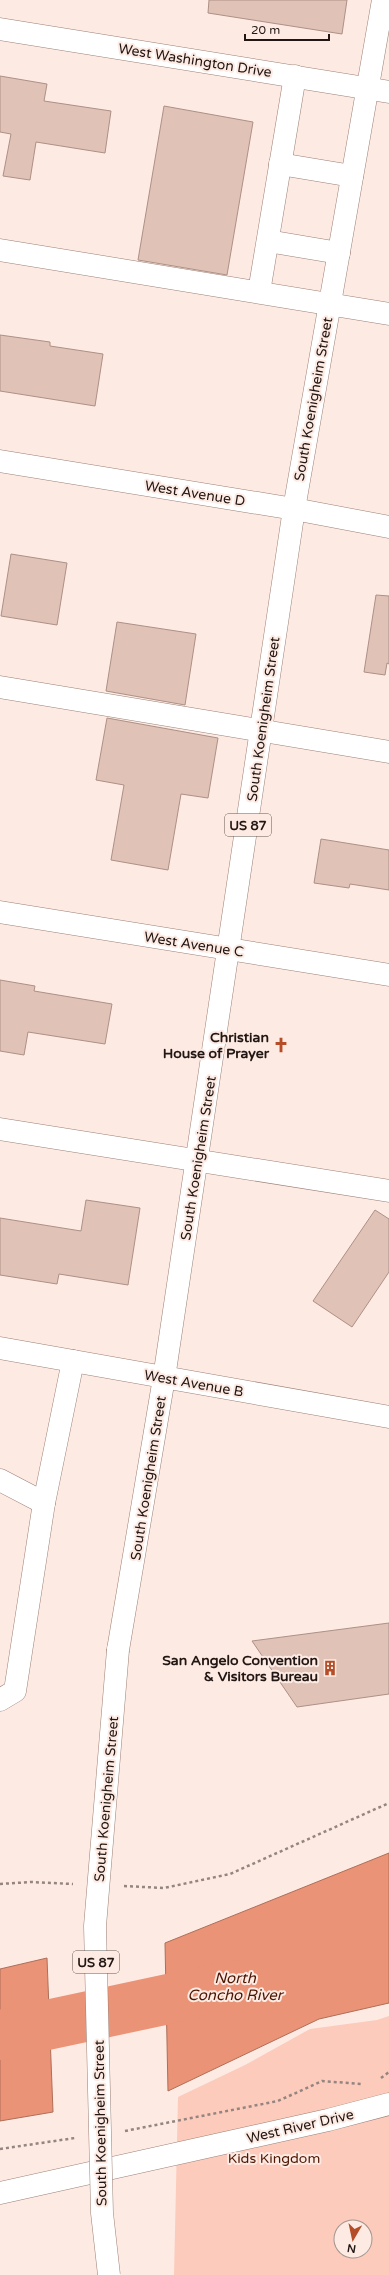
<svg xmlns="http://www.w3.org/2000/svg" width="389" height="2275" viewBox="0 0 389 2275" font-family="'Varela Round',sans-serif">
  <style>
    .green { fill: #fccbbb; fill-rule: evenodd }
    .water { fill: #eb9376; stroke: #ae6e58 }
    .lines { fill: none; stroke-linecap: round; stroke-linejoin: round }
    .river { stroke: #eb9376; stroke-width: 50 }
    .building { fill: #e0c2b7; stroke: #ad9086 }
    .minor-casing { stroke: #9c8076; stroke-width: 23 }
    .major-casing { stroke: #9c8076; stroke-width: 23 }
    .path { stroke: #948580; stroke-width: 2.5; stroke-dasharray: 3 3; stroke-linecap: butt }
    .minor { stroke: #fff; stroke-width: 22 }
    .major { stroke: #fff; stroke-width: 22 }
    .major-bridge-casing { stroke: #9c8076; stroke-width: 23; stroke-linecap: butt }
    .major-bridge { stroke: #fff; stroke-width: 22 }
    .labels { text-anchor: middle; stroke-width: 4; stroke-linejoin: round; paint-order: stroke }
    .shield { fill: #fdeae3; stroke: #635651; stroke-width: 1 }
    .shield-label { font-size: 13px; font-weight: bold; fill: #211613 }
    .street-label { font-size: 14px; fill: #211613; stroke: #fdeae3 }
    .poi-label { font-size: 14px; font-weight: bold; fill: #211613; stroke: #fdeae3; text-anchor: end }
    .park-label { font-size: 14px; fill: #4d1703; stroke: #fdeae3 }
    .water-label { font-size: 15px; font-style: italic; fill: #4b1502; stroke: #fdeae3 }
  </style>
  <rect width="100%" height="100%" fill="#fdeae3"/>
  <path class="green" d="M389 2016V2275H174L178 2097 245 2065 310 2029 377 2020ZM341 2227H365V2251H341Z"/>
  <g class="water">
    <path d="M389 1853V2003L319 2019 168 2091 165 1943Z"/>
    <path d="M47 1958 53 2112 0 2121V1969Z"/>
  </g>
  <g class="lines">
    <path class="river" d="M0 2035 234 1985"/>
  </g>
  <g class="building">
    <path d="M209 0H347L342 34 208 13Z"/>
    <path d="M0 76 47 84 44 101 111 111 105 153 36 142 30 180 3 176 11 134 0 132Z"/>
    <path d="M164 106 253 122 227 275 138 260Z"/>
    <path d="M0 335 50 342V346L103 354 95 406 0 391Z"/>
    <path d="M11 554 67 563 57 625 1 616Z"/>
    <path d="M376 595 389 596V664L387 663 385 675 364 672Z"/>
    <path d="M117 622 196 634 185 705 106 691Z"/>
    <path d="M107 718 218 738 208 798 181 794 168 870 111 860 124 785 96 780Z"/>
    <path d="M321 839 389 850V890L350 884 349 888 314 883Z"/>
    <path d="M0 980 35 986 34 991 112 1004 105 1044 28 1032 24 1055 0 1051Z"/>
    <path d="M86 1200 140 1208 128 1285 59 1274 57 1284 0 1275V1218L81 1231Z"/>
    <path d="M375 1210 389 1219V1272L352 1327 313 1301Z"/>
    <path d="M389 1623V1694L297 1707 252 1641Z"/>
  </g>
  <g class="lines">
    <g class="minor-casing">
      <g id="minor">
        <path d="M0 29 389 92"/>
        <path d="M280 164 352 176"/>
        <path d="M268 241 339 253"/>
        <path d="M0 250 389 314"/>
        <path d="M259 292 295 76"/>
        <path d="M0 461 294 509 389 527"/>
        <path d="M0 687 389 752"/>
        <path d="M0 912 389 975"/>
        <path d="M0 1129 389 1191"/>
        <path d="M0 1348 389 1417"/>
        <path d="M0 1480 44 1503 73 1361"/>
        <path d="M0 1700 15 1691 44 1503"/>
        <path d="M0 2193 328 2120 389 2104"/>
      </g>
    </g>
    <g class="major-casing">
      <path id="major" d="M118 1650 164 1378 294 509 383 0"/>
    </g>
    <g class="path">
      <path d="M0 1884 31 1882 73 1884"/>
      <path d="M124 1886 164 1888 230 1874 389 1803"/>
      <path d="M381 2078 389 2072"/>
      <path d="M125 2131 278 2101 322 2081 361 2084"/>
      <path d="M0 2149 75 2138"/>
    </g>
    <use href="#minor" class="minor"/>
    <use href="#major" class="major"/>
    <g class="major-bridge-casing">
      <path id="major-bridge" d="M109 2275 102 2213 95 1926 118 1650"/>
    </g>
    <use href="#major-bridge" class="major-bridge"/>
  </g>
  <defs>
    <g id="church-bare" transform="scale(1.2)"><path d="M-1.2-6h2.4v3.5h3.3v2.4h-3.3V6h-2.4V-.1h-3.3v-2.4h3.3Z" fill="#b44d28" stroke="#fdeae3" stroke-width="2.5" paint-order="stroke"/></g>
    <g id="building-bare" transform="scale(1.2)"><path d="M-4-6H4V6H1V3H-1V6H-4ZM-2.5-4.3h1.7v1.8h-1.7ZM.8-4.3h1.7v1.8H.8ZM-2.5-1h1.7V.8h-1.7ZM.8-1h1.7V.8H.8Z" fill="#b44d28" stroke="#fdeae3" stroke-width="2.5" paint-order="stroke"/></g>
  </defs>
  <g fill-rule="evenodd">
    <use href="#church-bare" x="281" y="1045"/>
    <use href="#building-bare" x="330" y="1668"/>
  </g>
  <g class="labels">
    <g class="shield">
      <rect x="225" y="814" width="46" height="22" rx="3"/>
      <rect x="73" y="1951" width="46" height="22" rx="3"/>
    </g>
    <g class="shield-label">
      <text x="248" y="830">US 87</text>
      <text x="96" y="1967">US 87</text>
    </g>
    <g class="street-label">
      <text transform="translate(195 60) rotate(9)" y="5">West Washington Drive</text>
      <text transform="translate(313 399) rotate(-80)" y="5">South Koenigheim Street</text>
      <text transform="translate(195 493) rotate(9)" y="5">West Avenue D</text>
      <text transform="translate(263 719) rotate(-82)" y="5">South Koenigheim Street</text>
      <text transform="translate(194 944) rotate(9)" y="5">West Avenue C</text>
      <text transform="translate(198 1158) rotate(-81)" y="5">South Koenigheim Street</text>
      <text transform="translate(194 1383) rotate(10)" y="5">West Avenue B</text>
      <text transform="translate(148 1478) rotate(-81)" y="5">South Koenigheim Street</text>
      <text transform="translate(106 1799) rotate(-85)" y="5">South Koenigheim Street</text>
      <text transform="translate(100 2123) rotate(-91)" y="5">South Koenigheim Street</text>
      <text transform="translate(300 2126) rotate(-13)" y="5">West River Drive</text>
    </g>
    <g class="poi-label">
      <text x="269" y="1042">Christian<tspan x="269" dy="16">House of Prayer</tspan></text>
      <text x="318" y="1665">San Angelo Convention<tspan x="318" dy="16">&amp; Visitors Bureau</tspan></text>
    </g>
    <g class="park-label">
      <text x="274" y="2163">Kids Kingdom</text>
    </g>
    <g class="water-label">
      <text x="235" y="1983">North<tspan x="235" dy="17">Concho River</tspan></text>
    </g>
  </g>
  <g transform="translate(353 2239) rotate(189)"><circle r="19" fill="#fdeae3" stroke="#a59590"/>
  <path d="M0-3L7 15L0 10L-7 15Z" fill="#b44d28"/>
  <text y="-6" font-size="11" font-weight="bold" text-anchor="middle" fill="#211613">N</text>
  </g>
  <path d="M245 34v6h84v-6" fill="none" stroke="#211613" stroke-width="2"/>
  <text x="251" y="34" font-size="12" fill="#211613" stroke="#fdeae3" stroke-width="3" paint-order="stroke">20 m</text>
</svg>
